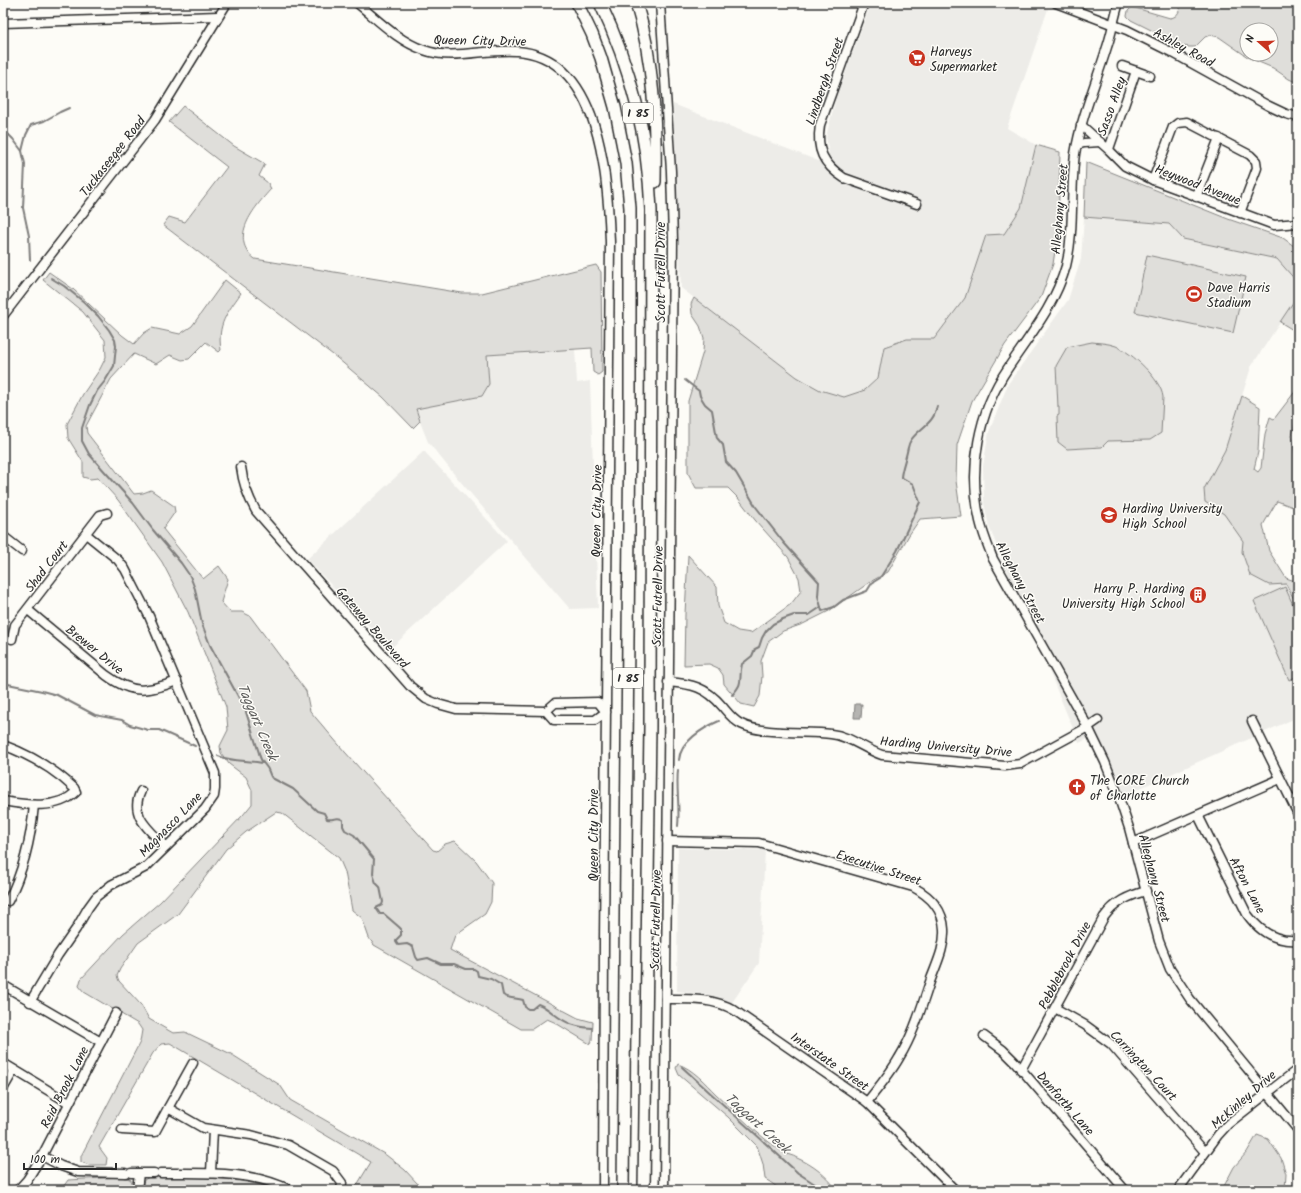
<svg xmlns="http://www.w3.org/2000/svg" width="1301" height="1193" viewBox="0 0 1301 1193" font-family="Kalam,sans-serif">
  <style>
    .built { fill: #edece8 }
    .green { fill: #dfdeda; stroke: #858482; fill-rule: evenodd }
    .water { fill: #b5b4b1; stroke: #7e7d7b }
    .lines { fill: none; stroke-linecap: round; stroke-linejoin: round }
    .stream { stroke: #7e7d7b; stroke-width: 2 }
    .minor-casing { stroke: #2b2b2b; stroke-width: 11 }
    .highway-casing { stroke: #2b2b2b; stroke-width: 14 }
    .minor { stroke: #fdfcf7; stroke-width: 8 }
    .highway { stroke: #fdfcf7; stroke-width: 11 }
    .labels { text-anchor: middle; stroke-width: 3; stroke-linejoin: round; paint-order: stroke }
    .shield { fill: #fdfcf7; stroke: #6a6a68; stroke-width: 1 }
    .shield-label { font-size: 12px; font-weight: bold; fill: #2b2b2b }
    .street-label { font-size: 13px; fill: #2b2b2b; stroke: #fdfcf7 }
    .poi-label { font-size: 13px; fill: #2b2b2b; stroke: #fdfcf7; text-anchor: start }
    .water-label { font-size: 14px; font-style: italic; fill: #5b5b5a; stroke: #fdfcf7 }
  </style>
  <rect width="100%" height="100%" fill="#fdfcf7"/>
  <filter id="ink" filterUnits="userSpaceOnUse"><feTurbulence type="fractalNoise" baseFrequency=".025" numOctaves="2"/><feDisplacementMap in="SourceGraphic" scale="8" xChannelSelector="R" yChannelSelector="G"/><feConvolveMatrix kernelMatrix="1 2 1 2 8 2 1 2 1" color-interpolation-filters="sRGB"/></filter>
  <g filter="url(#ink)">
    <g class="built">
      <path d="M871 3H1031L1048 9 1007 128 1036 145 1021 209 1004 234 986 236 965 298 934 339H907L884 347 878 378 865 390 844 397 820 390 797 377 681 288 673 104 839 169 829 155 826 137 836 98Z"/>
      <path d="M1084 217 1169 224 1183 239 1277 259 1298 283V295L1251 367 1214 486 1250 544 1298 589V717L1120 797 1093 736 1079 743 989 527 984 503 983 466 989 432 1008 384 1068 300 1081 259Z"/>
      <path d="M575 349 577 383 590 381 598 608 570 609 454 474 428 442 415 409 482 396 489 384 487 355Z"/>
      <path d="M424 451 507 541 390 649 307 559Z"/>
      <path d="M678 848 765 850 759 963 731 1004 708 995 677 991Z"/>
    </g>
    <g class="green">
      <path d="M1182 3H1298V83L1289 79 1273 68 1249 58 1219 37 1210 35 1205 37 1195 47H1189L1183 46 1131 20 1127 16 1128 11 1132 7 1170 18C1179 17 1179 10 1182 3ZM1247 30H1271V54H1247Z"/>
      <path d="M183 106 234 146 265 164 259 176 268 183 271 189C254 208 228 238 255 259L462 293H482L596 265 601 272 602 372 598 375 593 372 592 348 487 355 489 384 482 396 416 409 420 421 413 428 383 397 337 358 163 225 169 217 185 222 227 167 169 122Z"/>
      <path d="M1036 145 1060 152 1058 231 1053 264 1041 297 1005 345 972 401 957 445 956 481 961 516 920 519 909 535 888 572 870 582 829 611 803 624 783 631 768 642 761 661 762 676 760 696 754 707 741 704 724 684 723 675 718 668 709 664 684 665 685 614 688 555 717 587 718 606 724 623 738 631 751 633 791 604 801 591 799 578 788 557 755 520 738 498 728 488H696L688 473V401L703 352 704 338 700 326 692 314 691 304 694 298 797 377 820 390 844 397 865 390 878 378 884 347 907 339H934L965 298 986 235 1004 234 1021 208Z"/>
      <path d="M1086 162 1228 219 1283 238 1298 249V283L1277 259 1183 239 1169 224 1084 217Z"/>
      <path d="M1147 255 1246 277 1233 333 1135 312Z"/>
      <path d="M49 272 73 289 122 335 134 344 144 333 152 328 180 334 192 326 225 280 241 293C227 313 217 324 221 350L219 352 206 342 189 359 182 360 170 355 156 364 134 354 111 379 86 426 87 433 134 494 143 493 151 490 174 506 175 512 163 529 203 579 219 566 228 579 221 602 230 612H242L250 616 306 691 310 711 345 752 433 850 437 851 445 844 455 841 476 861 492 883 491 902 485 914 455 935 450 950 578 1018 593 1022 592 1040 590 1044 554 1022 547 1019 532 1029H521L374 945 369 938 362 918 352 910 345 872 339 858 282 813 276 812 246 832 226 849 178 914 138 943 120 969 117 976 119 981 141 1005 149 1019 173 1033 185 1032 231 1054 280 1085 290 1100 386 1155 405 1170 417 1183 428 1190H354L371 1162 170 1043 161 1044 153 1053 99 1147 107 1158 106 1165H89L81 1162V1156L140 1042 142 1030 138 1024 84 992 79 986 81 979 123 934 160 902 243 815 252 804V790L246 777 229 764 221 753 220 746 228 730 226 707 188 612 162 562 118 500 98 478 90 479 83 477V462L68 438 67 424 83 394 100 369 106 357 105 340 83 312 43 280Z"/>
      <path d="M1298 295V333L1280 322Z"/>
      <path d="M1092 342C1100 343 1108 343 1116 346 1132 353 1161 379 1163 397L1161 433 1150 440 1108 441 1102 447 1067 449 1058 442 1057 416 1059 415V407H1058L1056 366 1067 347Z"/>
      <path d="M1298 385V415L1292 435 1298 468V509L1277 501 1263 525 1269 551 1286 578 1298 582V607L1286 584 1269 585 1250 575 1242 552 1243 541 1224 514 1205 502 1204 489 1225 450 1242 396 1260 407 1258 452 1254 469 1258 472 1261 468 1265 434 1270 417 1274 419 1297 389Z"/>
      <path d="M1285 587 1298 616V676L1289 680 1254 601Z"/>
      <path d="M678 1064C693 1069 705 1083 716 1094 738 1114 758 1136 783 1152 787 1155 793 1155 797 1158 813 1165 827 1176 837 1190H781L770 1182 765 1179 763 1164 757 1146 728 1117 679 1075 676 1068Z"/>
      <path d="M1257 1135 1268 1139 1281 1158 1286 1174 1285 1190H1265L1260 1187 1256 1190H1222L1234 1167 1247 1152Z"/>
      <path d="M121 1177 130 1179 132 1182 131 1190H61L68 1180Z"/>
      <path d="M149 1177C196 1177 234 1176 279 1190H163L156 1188 155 1190H141L144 1180Z"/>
    </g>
    <path class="water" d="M855 704H862L861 718H854Z"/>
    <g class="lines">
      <g class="stream">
        <path d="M3 129 13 139 22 151 25 164 23 208 29 236 30 260"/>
        <path d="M22 151 26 135 31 125 44 121 60 112 69 108"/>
        <path d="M51 278 64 286 84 302 98 316 109 330 115 340 116 346 114 366 105 381 97 391 90 405 82 428V441L89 454 133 503 153 530 181 563 190 576 195 589 202 624 210 645 245 709 259 753C261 765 267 764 269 772 270 774 270 776 272 778L293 789 317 811 324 813 327 819C333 821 338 815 343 820V826L345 830 354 835 374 859 373 874 376 883 380 887 383 902 382 905 376 908 380 914H384L399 927 401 929V935L396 940V942L398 945 407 944 413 947 416 957 418 960 428 958 441 964H454L466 969H474L477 971 478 976 491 979 501 985 503 995C509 999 516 998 523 1000L525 1007 528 1009H532L538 1004C544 1006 549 1010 554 1014 567 1024 576 1027 592 1028"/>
        <path d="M685 380 699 391 700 396 705 404 712 410 717 438 723 445 726 462 736 473 756 507 784 543 819 582 818 596 822 611 834 607 843 600 867 591 872 583 880 578 897 551 920 502 913 484 901 477C902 468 905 461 907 452 908 448 908 444 911 440 920 427 934 424 937 406"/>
        <path d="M3 683 42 691 57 695 95 715 122 720 130 725 148 730H159L195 746"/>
        <path d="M732 695C745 681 738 680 742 664L752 656 755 649 759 647 762 638 766 631 773 624 783 619 794 615H809L821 607"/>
        <path d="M218 756C233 762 247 760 262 763"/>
        <path d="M679 760C680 742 703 728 719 721"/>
        <path d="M678 770C676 789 680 807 678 826"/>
        <path d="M682 1067 798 1173 824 1190"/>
      </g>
      <g class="minor-casing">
        <g id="minor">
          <path d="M357 3C378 20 398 41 424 50 453 61 486 48 517 51 601 57 608 178 610 242L604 942 603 1190"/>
          <path d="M660 3 671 171 673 240 664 1190"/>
          <path d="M864 3 820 125C816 150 823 164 844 178L917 204"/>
          <path d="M1056 3 1127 30 1173 53 1267 105 1286 114 1298 117"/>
          <path d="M1119 3C1114 17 1112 33 1107 47 1096 83 1081 117 1075 154 1070 191 1075 229 1066 266 1055 305 1030 335 1008 368 978 412 968 469 980 521 983 534 988 546 993 559L1088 727 1105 762 1118 795 1129 828 1159 941 1170 969 1190 999 1298 1130"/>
          <path d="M3 23 218 16"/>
          <path d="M1122 66 1150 76"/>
          <path d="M1081 125 1109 150 1125 166 1153 180 1274 225 1298 223"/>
          <path d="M1077 145 1084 143 1100 142"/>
          <path d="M1109 149 1136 71"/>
          <path d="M1153 180 1173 127 1178 123 1187 122 1250 155 1256 161 1257 168 1240 213"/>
          <path d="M1196 197 1219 138"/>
          <path d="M3 316 155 120 227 3"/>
          <path d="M241 467C243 484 248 497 256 511L410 686 426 699 438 704 456 709 546 711 555 703 598 702 606 712 595 720H554L546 711"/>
          <path d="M3 536 22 551"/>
          <path d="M28 610 106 675C133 695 147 692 177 681"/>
          <path d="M12 639 15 625 100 515 107 513"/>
          <path d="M668 682C692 684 706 687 722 706 728 713 733 720 741 724 762 735 807 731 831 734 850 736 864 749 882 755L1005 766 1020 764 1088 727 1098 720"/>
          <path d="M1252 721 1298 814"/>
          <path d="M3 745C30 755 53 768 74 788L76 792C57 810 26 805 3 801"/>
          <path d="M141 791C128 816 151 831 166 847"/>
          <path d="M1198 815 1247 914C1259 931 1276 942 1298 940"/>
          <path d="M667 841 759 843 913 887C930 896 943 910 944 929 945 947 937 963 931 979 922 1005 914 1034 899 1058 890 1074 878 1088 867 1102"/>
          <path d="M1133 843 1280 779"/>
          <path d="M8 901C24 870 31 839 34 805"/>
          <path d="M3 985 101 1042"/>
          <path d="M666 999C689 999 713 998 734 1010L867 1102 955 1190"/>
          <path d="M30 1002 58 955 76 929 88 908 96 897 111 885 146 867 205 809 214 796 215 789V773L149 616 125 569 118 560 86 534"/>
          <path d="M1055 1008 1085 1025 1111 1044 1205 1152"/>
          <path d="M984 1036 1003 1050 1015 1062 1125 1190"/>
          <path d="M3 1063 69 1103"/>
          <path d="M1021 1070 1104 917C1115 902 1128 896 1146 891"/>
          <path d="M3 1089 14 1070"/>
          <path d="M168 1108 193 1063"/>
          <path d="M122 1130 155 1132 168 1108 203 1128 251 1135 288 1145 333 1171 342 1183 341 1190"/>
          <path d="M42 1156 61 1166 78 1172 125 1173"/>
          <path d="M131 1173H154"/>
          <path d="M161 1173C203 1173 251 1170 290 1190"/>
          <path d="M211 1173 213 1130"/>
          <path d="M18 1190 27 1180 42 1156 116 1013"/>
          <path d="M137 1190 139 1173"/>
          <path d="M1178 1190 1218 1135 1228 1124 1298 1069"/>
        </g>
      </g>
      <g class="highway-casing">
        <g id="highway">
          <path d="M577 3 592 34 601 58 615 107 626 163 630 208V416L623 1190"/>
          <path d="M600 3C631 67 648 139 651 210L650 726 644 1190"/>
          <path d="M636 3C654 60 656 123 655 182"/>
        </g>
      </g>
      <use href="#minor" class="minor"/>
      <use href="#highway" class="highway"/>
    </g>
  </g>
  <defs>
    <g id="supermarket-disc" transform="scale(0.9)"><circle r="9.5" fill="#c8321e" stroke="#fdfcf7"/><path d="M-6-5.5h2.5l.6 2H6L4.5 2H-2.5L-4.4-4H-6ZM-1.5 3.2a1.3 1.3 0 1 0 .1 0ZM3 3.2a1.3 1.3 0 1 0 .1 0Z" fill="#fff"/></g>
    <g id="stadium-disc" transform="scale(0.9)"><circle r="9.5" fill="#c8321e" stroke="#fdfcf7"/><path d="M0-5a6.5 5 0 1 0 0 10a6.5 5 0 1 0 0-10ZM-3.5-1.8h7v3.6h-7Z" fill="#fff"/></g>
    <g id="school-disc" transform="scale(0.9)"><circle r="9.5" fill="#c8321e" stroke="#fdfcf7"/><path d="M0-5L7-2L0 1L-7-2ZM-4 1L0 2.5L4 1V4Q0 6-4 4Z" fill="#fff"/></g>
    <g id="building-disc" transform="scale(0.9)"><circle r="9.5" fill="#c8321e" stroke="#fdfcf7"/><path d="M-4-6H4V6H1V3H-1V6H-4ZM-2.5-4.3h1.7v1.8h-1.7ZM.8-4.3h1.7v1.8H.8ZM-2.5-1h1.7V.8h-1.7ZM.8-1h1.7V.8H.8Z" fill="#fff"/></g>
    <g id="church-disc" transform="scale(0.9)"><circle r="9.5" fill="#c8321e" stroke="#fdfcf7"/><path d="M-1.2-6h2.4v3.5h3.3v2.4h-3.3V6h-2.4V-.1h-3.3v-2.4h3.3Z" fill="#fff"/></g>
  </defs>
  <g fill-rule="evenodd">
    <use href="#supermarket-disc" x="917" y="58"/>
    <use href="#stadium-disc" x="1194" y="294"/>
    <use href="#school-disc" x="1109" y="515"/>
    <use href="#building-disc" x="1198" y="595"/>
    <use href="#church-disc" x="1077" y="787"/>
  </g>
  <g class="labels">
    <g class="shield">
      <rect x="623" y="103" width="30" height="20" rx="3"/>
      <rect x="613" y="668" width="30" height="20" rx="3"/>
    </g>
    <g class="shield-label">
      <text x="638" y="117">I 85</text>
      <text x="628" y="682">I 85</text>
    </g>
    <g class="street-label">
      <text transform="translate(480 40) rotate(1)" y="5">Queen City Drive</text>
      <text transform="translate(1184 47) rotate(29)" y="5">Ashley Road</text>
      <text transform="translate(824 81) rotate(-71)" y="5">Lindbergh Street</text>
      <text transform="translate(1111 106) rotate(-70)" y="5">Sasso Alley</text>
      <text transform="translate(112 156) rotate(-52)" y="5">Tuckaseegee Road</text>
      <text transform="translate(1198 184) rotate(21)" y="5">Heywood Avenue</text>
      <text transform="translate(1059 209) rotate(-85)" y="5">Alleghany Street</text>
      <text transform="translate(660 272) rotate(-90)" y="5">Scott Futrell Drive</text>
      <text transform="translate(596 511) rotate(-89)" y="5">Queen City Drive</text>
      <text transform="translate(46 566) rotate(-52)" y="5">Shad Court</text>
      <text transform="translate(1021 582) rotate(62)" y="5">Alleghany Street</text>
      <text transform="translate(657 596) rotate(-89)" y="5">Scott Futrell Drive</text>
      <text transform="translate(373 627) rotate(49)" y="5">Gateway Boulevard</text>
      <text transform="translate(95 649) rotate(39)" y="5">Brewer Drive</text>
      <text transform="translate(946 746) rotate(5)" y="5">Harding University Drive</text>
      <text transform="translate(170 824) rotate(-46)" y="5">Magnasco Lane</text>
      <text transform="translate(593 835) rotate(-90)" y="5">Queen City Drive</text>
      <text transform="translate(879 867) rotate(18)" y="5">Executive Street</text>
      <text transform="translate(1155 878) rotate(75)" y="5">Alleghany Street</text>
      <text transform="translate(1248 885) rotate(62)" y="5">Afton Lane</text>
      <text transform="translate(655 920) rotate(-89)" y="5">Scott Futrell Drive</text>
      <text transform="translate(1064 965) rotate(-62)" y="5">Pebblebrook Drive</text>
      <text transform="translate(830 1061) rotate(35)" y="5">Interstate Street</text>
      <text transform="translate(1144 1065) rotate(47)" y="5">Carrington Court</text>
      <text transform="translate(64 1087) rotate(-63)" y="5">Reid Brook Lane</text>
      <text transform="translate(1243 1099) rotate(-41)" y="5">McKinley Drive</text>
      <text transform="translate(1066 1103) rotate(49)" y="5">Danforth Lane</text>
    </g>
    <g class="poi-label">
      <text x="930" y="56">Harveys<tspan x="930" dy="15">Supermarket</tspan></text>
      <text x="1207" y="292">Dave Harris<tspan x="1207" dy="15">Stadium</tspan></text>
      <text x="1122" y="513">Harding University<tspan x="1122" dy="15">High School</tspan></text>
      <text x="1185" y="593" text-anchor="end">Harry P. Harding<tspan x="1185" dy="15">University High School</tspan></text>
      <text x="1090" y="785">The CORE Church<tspan x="1090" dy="15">of Charlotte</tspan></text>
    </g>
    <g class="water-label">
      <text transform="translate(258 722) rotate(67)" y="5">Taggart Creek</text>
      <text transform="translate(758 1123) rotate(42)" y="5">Taggart Creek</text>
    </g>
  </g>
  <rect width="1301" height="1193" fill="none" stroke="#fdfcf7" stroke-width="16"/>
  <rect x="8" y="8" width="1285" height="1177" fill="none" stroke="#2b2b2b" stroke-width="1.5" filter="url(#ink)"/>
  <g transform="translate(1259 42) rotate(290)"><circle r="19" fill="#fdfcf7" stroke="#a9a8a5"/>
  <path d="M0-3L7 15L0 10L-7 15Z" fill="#c8321e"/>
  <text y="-6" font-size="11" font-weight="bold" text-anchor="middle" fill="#2b2b2b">N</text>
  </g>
  <path d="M24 1163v6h92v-6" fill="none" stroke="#2b2b2b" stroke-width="2"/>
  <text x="30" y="1163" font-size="12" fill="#2b2b2b" stroke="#fdfcf7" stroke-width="3" paint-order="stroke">100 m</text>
</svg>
